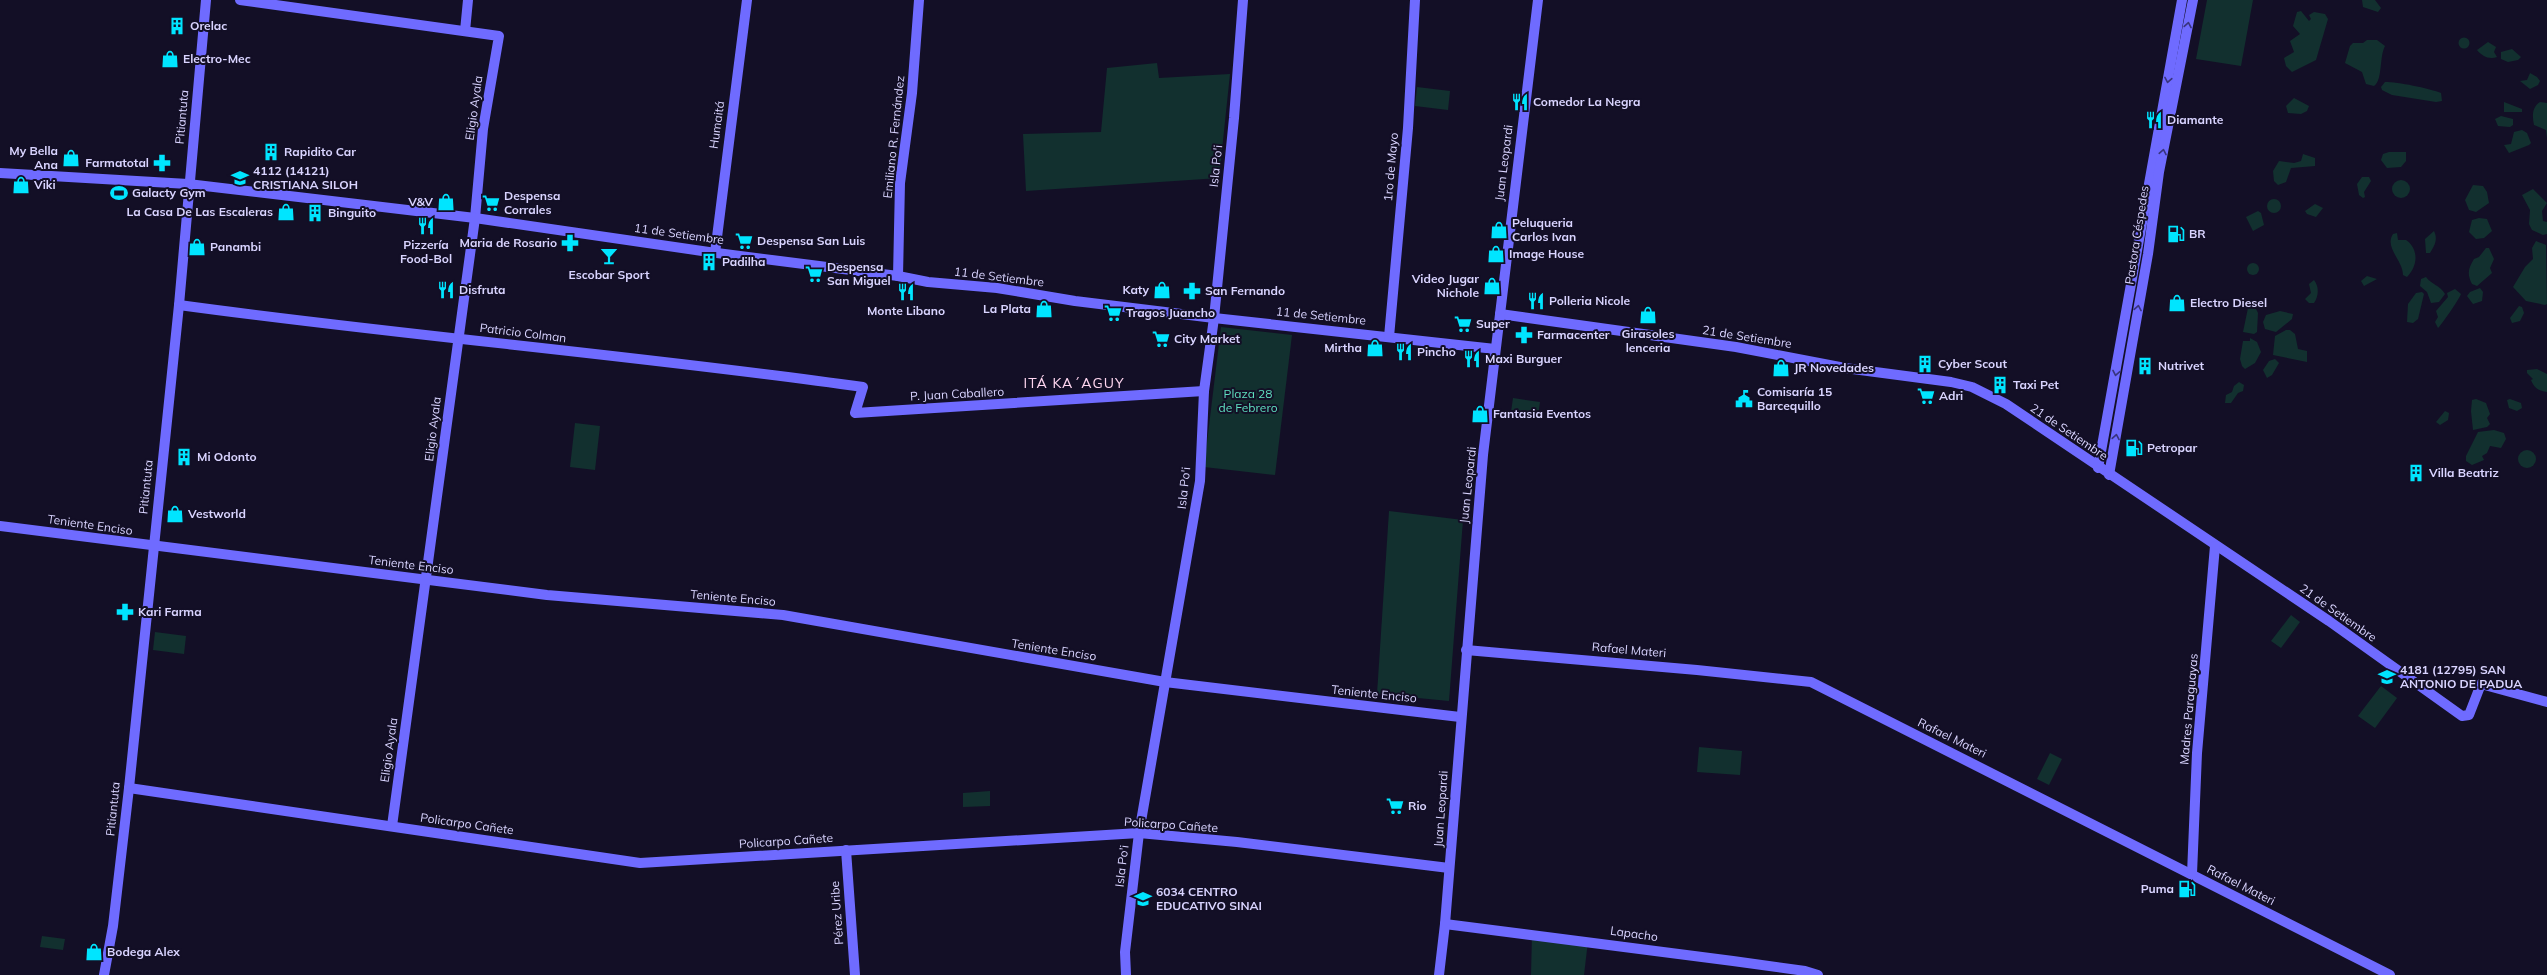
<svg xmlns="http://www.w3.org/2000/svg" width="2547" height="975" viewBox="0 0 2547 975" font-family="Mulish,sans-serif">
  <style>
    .green { fill: #12302f }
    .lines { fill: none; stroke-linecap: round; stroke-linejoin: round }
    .secondary { stroke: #6f6bff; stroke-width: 10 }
    .oneway { stroke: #38347d }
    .labels { text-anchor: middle; stroke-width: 4; stroke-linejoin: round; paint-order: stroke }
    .poi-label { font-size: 12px; font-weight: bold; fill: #d9d4ff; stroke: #130f26; text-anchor: start }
    .street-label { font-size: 12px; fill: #d9d4ff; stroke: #130f26 }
    .park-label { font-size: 12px; fill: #5fe0c0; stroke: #130f26 }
    .quarter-label { font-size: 14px; letter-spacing: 1px; fill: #ffd6f0; stroke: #130f26 }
  </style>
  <rect width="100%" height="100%" fill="#130f26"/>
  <g class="green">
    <path d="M2207 0H2253L2241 66 2196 59Z"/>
    <path d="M2375 0 2381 8 2378 12 2363 7 2362 0Z"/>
    <path d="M2301 11 2309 21 2311 19 2309 15 2314 12 2325 14 2328 19 2316 60 2292 72 2286 66 2284 58 2294 52 2290 41 2300 34 2293 26 2297 12Z"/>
    <circle cx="2464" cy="43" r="5.5"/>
    <path d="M2367 40H2377L2385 46C2379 57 2383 80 2374 86L2366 84 2362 72 2345 63 2350 46 2353 43H2363Z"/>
    <path d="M2488 42 2496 47 2494 52 2497 57C2489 60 2482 56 2477 50Z"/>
    <path d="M2512 49 2521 57 2518 60 2508 62 2501 59V52Z"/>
    <path d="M1157 63 1159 78 1230 74 1219 178 1026 191 1023 134 1101 132 1107 68Z"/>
    <path d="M2530 73 2537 77 2540 81 2538 85 2530 89 2520 81 2527 80Z"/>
    <path d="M2385 82C2398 82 2428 88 2441 93L2442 101 2436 102 2392 95 2382 90 2381 87Z"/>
    <path d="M1417 87 1450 91 1448 110 1415 106Z"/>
    <path d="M2294 98 2309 106 2307 111 2301 114 2288 113 2286 106Z"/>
    <path d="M2504 102 2522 109V112H2504Z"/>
    <path d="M2540 102 2547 103V138L2546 130 2534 125C2532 116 2532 107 2540 102Z"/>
    <path d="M2501 116 2513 119V125L2510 127 2498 126 2495 119Z"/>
    <path d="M2522 130 2527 133 2531 143 2529 145 2509 153 2504 145 2511 144 2514 132Z"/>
    <path d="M2389 152H2406V161L2401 167 2387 168 2381 160 2383 154Z"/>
    <path d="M2303 154 2315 158V166L2291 168 2286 182 2278 185 2274 181 2273 171 2279 161 2294 163 2301 161Z"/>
    <path d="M2362 177H2369L2371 181 2364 192 2365 197 2363 198 2359 195 2357 184Z"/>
    <circle cx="2401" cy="189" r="9"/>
    <path d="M2473 185 2483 186 2487 192 2489 203 2476 212 2469 210 2465 200Z"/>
    <path d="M2533 189 2547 203 2542 211 2543 221 2547 222V234L2543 235 2532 230 2529 224 2530 210 2522 195Z"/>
    <circle cx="2274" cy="206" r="7"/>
    <path d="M2315 204 2323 208 2316 217 2307 214 2305 211Z"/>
    <path d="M2258 211 2261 213 2264 225 2253 231 2246 217Z"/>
    <path d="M2479 218 2487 219 2492 231 2484 238 2476 239 2469 232 2472 220Z"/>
    <path d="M2434 231C2438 239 2435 245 2430 253H2426L2425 239Z"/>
    <path d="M2397 233 2398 240H2406C2419 249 2418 266 2407 277L2403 275C2403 260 2384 248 2393 234Z"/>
    <path d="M2536 241 2546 245 2547 304 2545 305 2526 301 2513 287 2525 267 2533 259 2532 248Z"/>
    <path d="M2486 248H2489L2494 259 2490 268 2492 273 2477 286 2472 284C2467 274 2468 269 2474 259L2479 257Z"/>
    <circle cx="2253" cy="269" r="6"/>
    <path d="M2367 276 2377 279 2364 286 2361 281Z"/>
    <path d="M2426 277C2432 285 2440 285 2445 294L2439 302 2431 303 2427 292 2420 286 2421 279Z"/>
    <path d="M2314 280C2319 286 2319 296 2314 303H2309L2305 299 2311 293 2309 284Z"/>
    <path d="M2480 288 2483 292 2482 301 2473 304 2467 296 2470 292Z"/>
    <path d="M2455 289 2461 294C2460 298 2440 327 2438 328L2435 322 2438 317 2436 311 2448 297 2447 293Z"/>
    <path d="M2422 292 2424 294 2418 319 2413 323 2407 322 2408 304 2416 293Z"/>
    <path d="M2519 306 2522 307 2524 313 2520 321 2512 323 2510 318Z"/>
    <path d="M2255 307 2258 313 2257 332 2254 334 2243 332 2248 308Z"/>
    <path d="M2280 311 2293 314 2292 319 2276 332 2265 329 2263 322 2266 315Z"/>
    <path d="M1221 327 1292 335 1275 475 1204 467Z"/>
    <path d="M2286 330H2290L2295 334 2298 349 2307 351V362L2273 355 2275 336Z"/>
    <path d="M2250 338 2257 342 2261 352 2255 363 2245 369 2242 366 2240 359 2243 341H2250Z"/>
    <path d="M2275 359 2279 363 2272 375 2267 378 2263 370 2269 361Z"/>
    <path d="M2537 369 2547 374V392C2539 391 2534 388 2531 380L2533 379 2527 373V370Z"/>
    <path d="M2239 382 2244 385 2243 391 2238 393 2231 403H2225L2226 395 2232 392 2234 386Z"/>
    <path d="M1513 398 1540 402 1538 416 1511 412Z"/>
    <path d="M2476 399 2486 403 2490 414 2487 418 2490 424 2487 427 2473 430 2471 411 2472 400Z"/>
    <path d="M2510 399 2521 403 2522 408 2517 411 2509 408 2507 400Z"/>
    <path d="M2445 411 2449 413 2448 420 2440 425 2436 422Z"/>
    <path d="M575 423 600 426 595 470 570 467Z"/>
    <path d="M2494 430 2504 433 2506 439 2501 448 2490 446 2487 453 2482 456 2484 460 2472 465 2466 461V456L2478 432Z"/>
    <circle cx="2527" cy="459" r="9"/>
    <path d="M1389 511 1463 520 1449 701 1377 694Z"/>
    <path d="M2291 615 2300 622 2281 648 2271 641Z"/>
    <path d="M155 632 186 636 184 654 153 650Z"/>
    <path d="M2381 686 2397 698 2375 728 2358 716Z"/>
    <path d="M1699 747 1742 751 1740 775 1697 772Z"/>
    <path d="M2050 753 2062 759 2049 785 2037 779Z"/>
    <path d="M990 791V806L963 807V793Z"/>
    <path d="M1532 934 1588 941 1584 975H1531Z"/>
    <path d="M42 936 65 939 63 950 40 947Z"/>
  </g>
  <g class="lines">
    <g class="secondary">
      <path d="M240 0 499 36 483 129 475 218 392 826"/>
      <path d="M465 31 468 0"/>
      <path d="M0 173 188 184 475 218 709 252 898 276 928 282 997 288 1075 301 1214 318 1495 349"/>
      <path d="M715 253 747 0"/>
      <path d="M898 276 900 183 912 93 919 0"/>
      <path d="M179 305C406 336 636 355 863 387L855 413 1204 391"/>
      <path d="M1500 314 1736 347 1845 368 1951 382 1972 387 2006 404 2329 621 2462 716 2469 715 2481 684 2547 702"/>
      <path d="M1389 337 1408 128 1415 0"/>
      <path d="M2098 468 2182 0"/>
      <path d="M2109 475 2148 254 2159 172 2193 0"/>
      <path d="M0 526 547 595 783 615 1165 682 1460 717"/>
      <path d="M1466 650 1697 670 1811 682 2390 975"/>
      <path d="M129 788 640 863 1139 833 1237 842 1449 868"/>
      <path d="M846 850 855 975"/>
      <path d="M2192 874 2197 753 2215 546"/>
      <path d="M1445 924 1733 961 1805 971 1818 975"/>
      <path d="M104 975 113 926 129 788 179 305 206 0"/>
      <path d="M1126 975 1125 952 1139 833 1200 481 1204 391 1214 318 1234 118 1243 0"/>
      <path d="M1439 975 1445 924 1483 455 1538 0"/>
    </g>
  </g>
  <defs><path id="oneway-chevron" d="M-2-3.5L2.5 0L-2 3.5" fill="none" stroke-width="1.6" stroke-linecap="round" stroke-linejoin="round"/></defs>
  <g class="oneway">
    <use href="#oneway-chevron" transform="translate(2188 25) rotate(-80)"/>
    <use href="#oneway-chevron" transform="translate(2168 80) rotate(100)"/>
    <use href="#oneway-chevron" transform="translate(2163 152) rotate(-79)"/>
    <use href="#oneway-chevron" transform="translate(2138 308) rotate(-80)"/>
    <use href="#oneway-chevron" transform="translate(2116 373) rotate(101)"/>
    <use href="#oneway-chevron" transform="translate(2116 437) rotate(-80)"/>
  </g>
  <defs>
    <g id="building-bare" transform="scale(1.38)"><path d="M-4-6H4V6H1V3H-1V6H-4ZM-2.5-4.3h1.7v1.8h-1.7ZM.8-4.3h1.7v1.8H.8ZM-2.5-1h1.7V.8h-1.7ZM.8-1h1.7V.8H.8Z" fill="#00e5ff" stroke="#130f26" stroke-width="2.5" paint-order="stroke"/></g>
    <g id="shop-bare" transform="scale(1.38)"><path d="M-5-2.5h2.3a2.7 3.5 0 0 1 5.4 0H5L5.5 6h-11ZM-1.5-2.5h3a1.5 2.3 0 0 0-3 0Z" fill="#00e5ff" stroke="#130f26" stroke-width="2.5" paint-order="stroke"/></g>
    <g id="restaurant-bare" transform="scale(1.38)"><path d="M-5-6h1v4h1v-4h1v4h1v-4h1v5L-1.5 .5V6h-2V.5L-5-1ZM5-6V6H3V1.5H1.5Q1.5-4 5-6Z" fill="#00e5ff" stroke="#130f26" stroke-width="2.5" paint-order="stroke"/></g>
    <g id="pharmacy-bare" transform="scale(1.38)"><path d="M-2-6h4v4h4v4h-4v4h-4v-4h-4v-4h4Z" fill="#00e5ff" stroke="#130f26" stroke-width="2.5" paint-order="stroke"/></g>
    <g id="school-bare" transform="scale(1.38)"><path d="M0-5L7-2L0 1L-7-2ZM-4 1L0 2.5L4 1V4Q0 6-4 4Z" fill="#00e5ff" stroke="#130f26" stroke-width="2.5" paint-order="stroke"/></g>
    <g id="stadium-bare" transform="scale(1.38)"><path d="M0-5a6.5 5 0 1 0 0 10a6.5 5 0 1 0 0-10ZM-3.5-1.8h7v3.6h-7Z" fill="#00e5ff" stroke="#130f26" stroke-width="2.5" paint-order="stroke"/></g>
    <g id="supermarket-bare" transform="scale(1.38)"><path d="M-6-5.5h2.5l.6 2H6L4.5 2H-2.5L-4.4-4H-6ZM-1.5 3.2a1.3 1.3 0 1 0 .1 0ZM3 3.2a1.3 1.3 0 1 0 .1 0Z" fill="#00e5ff" stroke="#130f26" stroke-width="2.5" paint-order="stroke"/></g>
    <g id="fuel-bare" transform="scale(1.38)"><path d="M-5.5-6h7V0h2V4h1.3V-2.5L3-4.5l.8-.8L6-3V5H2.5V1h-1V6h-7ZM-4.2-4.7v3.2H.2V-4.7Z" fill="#00e5ff" stroke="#130f26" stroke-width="2.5" paint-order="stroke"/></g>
    <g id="bar-bare" transform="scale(1.38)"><path d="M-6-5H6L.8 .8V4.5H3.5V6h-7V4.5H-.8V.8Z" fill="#00e5ff" stroke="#130f26" stroke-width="2.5" paint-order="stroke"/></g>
    <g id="civic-bare" transform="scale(1.38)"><path d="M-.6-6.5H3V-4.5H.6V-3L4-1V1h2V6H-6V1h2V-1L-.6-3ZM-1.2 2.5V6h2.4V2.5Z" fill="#00e5ff" stroke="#130f26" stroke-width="2.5" paint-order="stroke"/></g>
  </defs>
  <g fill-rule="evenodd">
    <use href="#building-bare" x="177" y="26"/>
    <use href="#shop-bare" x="170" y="59"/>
    <use href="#restaurant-bare" x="1520" y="102"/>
    <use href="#restaurant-bare" x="2154" y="120"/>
    <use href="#building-bare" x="271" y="152"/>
    <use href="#shop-bare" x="71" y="158"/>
    <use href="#pharmacy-bare" x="162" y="163"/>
    <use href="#school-bare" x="240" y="178"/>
    <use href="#shop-bare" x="21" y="185"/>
    <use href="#stadium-bare" x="119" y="193"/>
    <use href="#shop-bare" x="446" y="202"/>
    <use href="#supermarket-bare" x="491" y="203"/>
    <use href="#shop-bare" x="286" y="212"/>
    <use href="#building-bare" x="315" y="213"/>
    <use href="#restaurant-bare" x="426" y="226"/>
    <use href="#shop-bare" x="1499" y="230"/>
    <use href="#fuel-bare" x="2176" y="234"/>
    <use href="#supermarket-bare" x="744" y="241"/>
    <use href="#pharmacy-bare" x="570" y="243"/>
    <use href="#shop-bare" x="197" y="247"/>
    <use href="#shop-bare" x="1496" y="254"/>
    <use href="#bar-bare" x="609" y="256"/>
    <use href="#building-bare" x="709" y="262"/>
    <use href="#supermarket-bare" x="814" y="274"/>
    <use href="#shop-bare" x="1492" y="286"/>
    <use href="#restaurant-bare" x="446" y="290"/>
    <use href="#shop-bare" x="1162" y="290"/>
    <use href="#pharmacy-bare" x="1192" y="291"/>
    <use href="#restaurant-bare" x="906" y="292"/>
    <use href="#restaurant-bare" x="1536" y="301"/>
    <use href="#shop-bare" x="2177" y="303"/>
    <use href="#shop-bare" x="1044" y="309"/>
    <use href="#supermarket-bare" x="1113" y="313"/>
    <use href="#shop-bare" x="1648" y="315"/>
    <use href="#supermarket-bare" x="1463" y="324"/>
    <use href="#pharmacy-bare" x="1524" y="335"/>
    <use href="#supermarket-bare" x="1161" y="339"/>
    <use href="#shop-bare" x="1375" y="348"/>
    <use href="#restaurant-bare" x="1404" y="352"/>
    <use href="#restaurant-bare" x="1472" y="359"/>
    <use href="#building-bare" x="1925" y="364"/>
    <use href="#building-bare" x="2145" y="366"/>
    <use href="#shop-bare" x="1781" y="368"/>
    <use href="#building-bare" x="2000" y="385"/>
    <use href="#supermarket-bare" x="1926" y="396"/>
    <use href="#civic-bare" x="1744" y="399"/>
    <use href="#shop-bare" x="1480" y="414"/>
    <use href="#fuel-bare" x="2134" y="448"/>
    <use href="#building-bare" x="184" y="457"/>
    <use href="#building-bare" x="2416" y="473"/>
    <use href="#shop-bare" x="175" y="514"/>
    <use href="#pharmacy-bare" x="125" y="612"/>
    <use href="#school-bare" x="2387" y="677"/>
    <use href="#supermarket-bare" x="1395" y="806"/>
    <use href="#fuel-bare" x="2187" y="889"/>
    <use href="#school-bare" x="1143" y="899"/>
    <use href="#shop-bare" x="94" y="952"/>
  </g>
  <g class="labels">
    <g class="poi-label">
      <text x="190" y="30">Orelac</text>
      <text x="183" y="63">Electro-Mec</text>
      <text x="1533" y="106">Comedor La Negra</text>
      <text x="2167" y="124">Diamante</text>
      <text x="58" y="155" text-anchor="end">My Bella<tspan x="58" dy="14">Ana</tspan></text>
      <text x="284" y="156">Rapidito Car</text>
      <text x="149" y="167" text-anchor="end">Farmatotal</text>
      <text x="253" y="175">4112 (14121)<tspan x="253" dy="14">CRISTIANA SILOH</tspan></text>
      <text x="34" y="189">Viki</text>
      <text x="132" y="197">Galacty Gym</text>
      <text x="504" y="200">Despensa<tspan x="504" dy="14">Corrales</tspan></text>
      <text x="433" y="206" text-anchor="end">V&amp;V</text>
      <text x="273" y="216" text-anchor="end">La Casa De Las Escaleras</text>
      <text x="328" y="217">Binguito</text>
      <text x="1512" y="227">Peluqueria<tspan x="1512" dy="14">Carlos Ivan</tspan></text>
      <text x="2189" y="238">BR</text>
      <text x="757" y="245">Despensa San Luis</text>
      <text x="557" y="247" text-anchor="end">Maria de Rosario</text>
      <text x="426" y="249" text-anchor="middle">Pizzería<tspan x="426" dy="14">Food-Bol</tspan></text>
      <text x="210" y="251">Panambi</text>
      <text x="1509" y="258">Image House</text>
      <text x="722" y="266">Padilha</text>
      <text x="827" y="271">Despensa<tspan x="827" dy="14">San Miguel</tspan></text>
      <text x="609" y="279" text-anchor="middle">Escobar Sport</text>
      <text x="1479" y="283" text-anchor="end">Video Jugar<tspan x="1479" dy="14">Nichole</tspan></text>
      <text x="459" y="294">Disfruta</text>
      <text x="1149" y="294" text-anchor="end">Katy</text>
      <text x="1205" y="295">San Fernando</text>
      <text x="1549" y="305">Polleria Nicole</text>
      <text x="2190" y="307">Electro Diesel</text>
      <text x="1031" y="313" text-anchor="end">La Plata</text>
      <text x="906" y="315" text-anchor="middle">Monte Libano</text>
      <text x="1126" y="317">Tragos Juancho</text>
      <text x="1476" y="328">Super</text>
      <text x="1648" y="338" text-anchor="middle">Girasoles<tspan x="1648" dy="14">lenceria</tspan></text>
      <text x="1537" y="339">Farmacenter</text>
      <text x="1174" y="343">City Market</text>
      <text x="1362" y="352" text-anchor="end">Mirtha</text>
      <text x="1417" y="356">Pincho</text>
      <text x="1485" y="363">Maxi Burguer</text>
      <text x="1938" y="368">Cyber Scout</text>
      <text x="2158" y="370">Nutrivet</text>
      <text x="1794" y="372">JR Novedades</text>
      <text x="2013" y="389">Taxi Pet</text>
      <text x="1757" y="396">Comisaría 15<tspan x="1757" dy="14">Barcequillo</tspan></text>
      <text x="1939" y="400">Adri</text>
      <text x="1493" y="418">Fantasia Eventos</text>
      <text x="2147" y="452">Petropar</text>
      <text x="197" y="461">Mi Odonto</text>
      <text x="2429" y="477">Villa Beatriz</text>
      <text x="188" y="518">Vestworld</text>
      <text x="138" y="616">Kari Farma</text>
      <text x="2400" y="674">4181 (12795) SAN<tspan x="2400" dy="14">ANTONIO DE PADUA</tspan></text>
      <text x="1408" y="810">Rio</text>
      <text x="2174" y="893" text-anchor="end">Puma</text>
      <text x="1156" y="896">6034 CENTRO<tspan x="1156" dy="14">EDUCATIVO SINAI</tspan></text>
      <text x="107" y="956">Bodega Alex</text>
    </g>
    <g class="street-label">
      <text transform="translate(474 108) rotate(-82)" y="4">Eligio Ayala</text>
      <text transform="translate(182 117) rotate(-85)" y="4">Pitiantuta</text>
      <text transform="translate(717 125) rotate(-82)" y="4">Humaitá</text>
      <text transform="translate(894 137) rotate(-84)" y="4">Emiliano R. Fernández</text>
      <text transform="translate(1504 163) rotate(-83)" y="4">Juan Leopardi</text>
      <text transform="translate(1216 166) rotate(-84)" y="4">Isla Po'i</text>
      <text transform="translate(1391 167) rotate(-85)" y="4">1ro de Mayo</text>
      <text transform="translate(679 234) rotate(8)" y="4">11 de Setiembre</text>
      <text transform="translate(2137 235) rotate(-81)" y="4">Pastora Céspedes</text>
      <text transform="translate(999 277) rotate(7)" y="4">11 de Setiembre</text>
      <text transform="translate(1321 316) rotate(6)" y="4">11 de Setiembre</text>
      <text transform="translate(523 333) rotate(7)" y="4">Patricio Colman</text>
      <text transform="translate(1747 337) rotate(9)" y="4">21 de Setiembre</text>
      <text transform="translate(957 394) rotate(-3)" y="4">P. Juan Caballero</text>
      <text transform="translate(433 429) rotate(-83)" y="4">Eligio Ayala</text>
      <text transform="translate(2069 432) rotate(34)" y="4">21 de Setiembre</text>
      <text transform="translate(1468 485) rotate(-84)" y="4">Juan Leopardi</text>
      <text transform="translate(146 487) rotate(-84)" y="4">Pitiantuta</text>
      <text transform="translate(1184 488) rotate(-84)" y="4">Isla Po'i</text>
      <text transform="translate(90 525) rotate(8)" y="4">Teniente Enciso</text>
      <text transform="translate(411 565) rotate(7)" y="4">Teniente Enciso</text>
      <text transform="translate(733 598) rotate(5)" y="4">Teniente Enciso</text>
      <text transform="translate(2338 613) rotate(35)" y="4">21 de Setiembre</text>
      <text transform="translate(1054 650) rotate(9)" y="4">Teniente Enciso</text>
      <text transform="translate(1629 650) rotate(5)" y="4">Rafael Materi</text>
      <text transform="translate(1374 694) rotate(6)" y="4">Teniente Enciso</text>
      <text transform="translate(2189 709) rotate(-85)" y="4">Madres Paraguayas</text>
      <text transform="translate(1952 738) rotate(26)" y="4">Rafael Materi</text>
      <text transform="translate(389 750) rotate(-82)" y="4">Eligio Ayala</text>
      <text transform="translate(113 809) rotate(-84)" y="4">Pitiantuta</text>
      <text transform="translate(1441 809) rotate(-86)" y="4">Juan Leopardi</text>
      <text transform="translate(467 824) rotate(8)" y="4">Policarpo Cañete</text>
      <text transform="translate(1171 825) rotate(4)" y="4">Policarpo Cañete</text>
      <text transform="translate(786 841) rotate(-4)" y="4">Policarpo Cañete</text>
      <text transform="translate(1122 866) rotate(-83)" y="4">Isla Po'i</text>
      <text transform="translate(2241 885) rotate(27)" y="4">Rafael Materi</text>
      <text transform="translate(837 913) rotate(-94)" y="4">Pérez Uribe</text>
      <text transform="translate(1634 934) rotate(8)" y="4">Lapacho</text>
    </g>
    <g class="park-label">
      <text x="1248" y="398">Plaza 28<tspan x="1248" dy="14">de Febrero</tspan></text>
    </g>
    <g class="quarter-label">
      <text x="1074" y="388">ITÁ KA´AGUY</text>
    </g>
  </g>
</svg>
